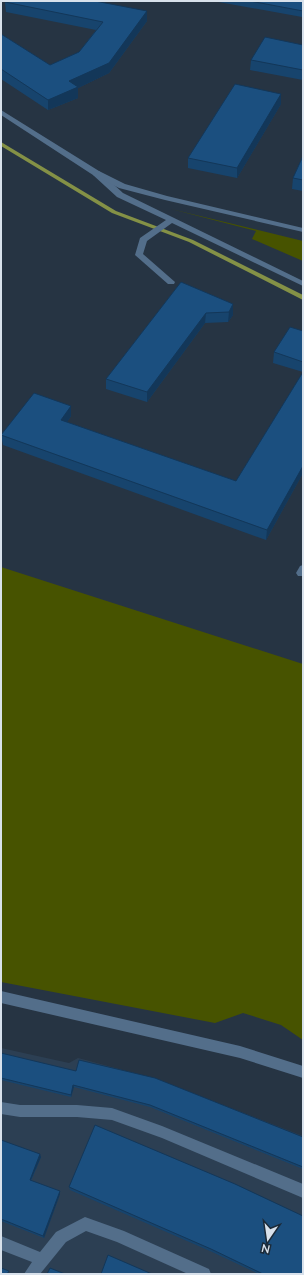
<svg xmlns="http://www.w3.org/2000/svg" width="304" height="1275" viewBox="0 0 304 1275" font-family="Lato,sans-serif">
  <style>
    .built { fill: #2c3f53 }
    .green { fill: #475300 }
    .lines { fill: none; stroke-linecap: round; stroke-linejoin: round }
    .stream { fill: #849146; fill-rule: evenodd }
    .lane { fill: #536e8a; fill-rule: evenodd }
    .street { fill: #536e8a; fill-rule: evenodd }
    .wall { fill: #17446d }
    .shaded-wall { fill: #133759 }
    .building { fill: #1b4f7f; stroke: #133759 }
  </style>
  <rect width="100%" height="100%" fill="#263443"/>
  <path class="built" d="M1 1048 69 1063 78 1058 156 1079 303 1136V1274H1Z"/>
  <g class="green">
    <path d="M171 209 303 241V261L252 239 256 231Z"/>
    <path d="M1 567 303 664V1040L281 1025 243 1013 215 1023 1 982Z"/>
  </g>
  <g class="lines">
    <path class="stream" d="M1 142 116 211 193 240 303 295V300L189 242 112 213 1 146Z"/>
    <g class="lane">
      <path d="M93 171H99L123 193 303 281V286L172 223 147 241 143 254 175 282 174 284H168L135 255 140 238 166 220 117 197 93 175Z"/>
      <path d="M303 565V576H298L296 573 300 566Z"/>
      <path d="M1 991 240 1046 303 1066V1078L240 1058 1 1003Z"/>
      <path d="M1 1102 20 1105H77L112 1108 162 1126 303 1184V1198L162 1138 112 1120 77 1117H20L1 1114Z"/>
      <path d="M85 1217 124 1231 209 1269 211 1274H188L117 1242 86 1231 66 1242 40 1274H24L32 1262 1 1250V1236L40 1252 56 1232Z"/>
    </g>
    <path class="street" d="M1 110 99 171 125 184 167 196 303 228V232L165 200 119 188 93 175 1 115Z"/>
  </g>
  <g class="wall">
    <path d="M213 1H303V16L302 17Z"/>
    <path d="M5 2 147 21 109 73 78 88V98L48 110 1 79V34L50 65 79 52 96 30 6 12Z"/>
    <path d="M303 45V80L250 70 251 60Z"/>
    <path d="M281 104 237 178 188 168V158Z"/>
    <path d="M303 156V191L292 189 293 178Z"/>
    <path d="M181 282 233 304V315L228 322 205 323 147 402 106 389V379Z"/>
    <path d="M303 331V473L266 540 3 445 1 435 71 406V416L67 422 236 481 303 372 273 363 274 352Z"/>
    <path d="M1 1053 303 1137V1169L150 1107 74 1087 71 1097 1 1080Z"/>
    <path d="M1 1140 41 1157 31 1181 60 1194 44 1238 1 1221Z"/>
    <path d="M69 1187 303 1274H259L210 1251 70 1190Z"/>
  </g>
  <g class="shaded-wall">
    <path d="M147 11V21L109 73 78 88V98L48 110V100Z"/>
    <path d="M281 94V104L237 178V168Z"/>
    <path d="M233 304V315L228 322 229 312Z"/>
    <path d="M206 313 205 323 147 402V392Z"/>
    <path d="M71 406V416L62 430 61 420Z"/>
    <path d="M303 466V473L266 540 267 530Z"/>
    <path d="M73 1085 74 1087 71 1097V1095Z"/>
    <path d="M40 1154 41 1157 30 1182V1180Z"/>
    <path d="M60 1191V1194L44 1238 43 1236Z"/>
  </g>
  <g class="building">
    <path d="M7 1H95L147 11 109 63 69 81 78 87 48 100 1 69V34L50 65 79 52 103 22 5 2Z"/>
    <path d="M250 1H303V11Z"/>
    <path d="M265 37 303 45V70L251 60Z"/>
    <path d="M235 84 281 94 237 168 188 158Z"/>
    <path d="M303 156V180L293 178Z"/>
    <path d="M181 282 233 304 229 312 206 313 147 392 106 379Z"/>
    <path d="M290 327 303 331V362L274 352Z"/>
    <path d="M303 372V466L267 530 1 435 34 393 71 406 61 420 236 481Z"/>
    <path d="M1 1053 76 1071 79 1060 155 1078 303 1137V1167L150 1105 73 1085 71 1095 1 1078Z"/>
    <path d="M95 1125 235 1184 303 1216V1274H263L211 1249 69 1187Z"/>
    <path d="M1 1140 40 1154 30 1180 60 1191 43 1236 1 1219Z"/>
    <path d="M108 1255 152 1274H101Z"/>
    <path d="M1 1268 9 1271 7 1274H1Z"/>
    <path d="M50 1268 65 1274H47Z"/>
  </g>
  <rect width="304" height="1275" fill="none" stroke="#d8e1eb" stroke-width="4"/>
  <g transform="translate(268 1239) rotate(193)" stroke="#1c2a38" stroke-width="3" paint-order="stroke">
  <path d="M0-3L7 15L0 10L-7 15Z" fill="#d8e1eb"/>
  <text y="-6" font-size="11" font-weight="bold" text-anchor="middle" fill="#d8e1eb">N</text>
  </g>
</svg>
